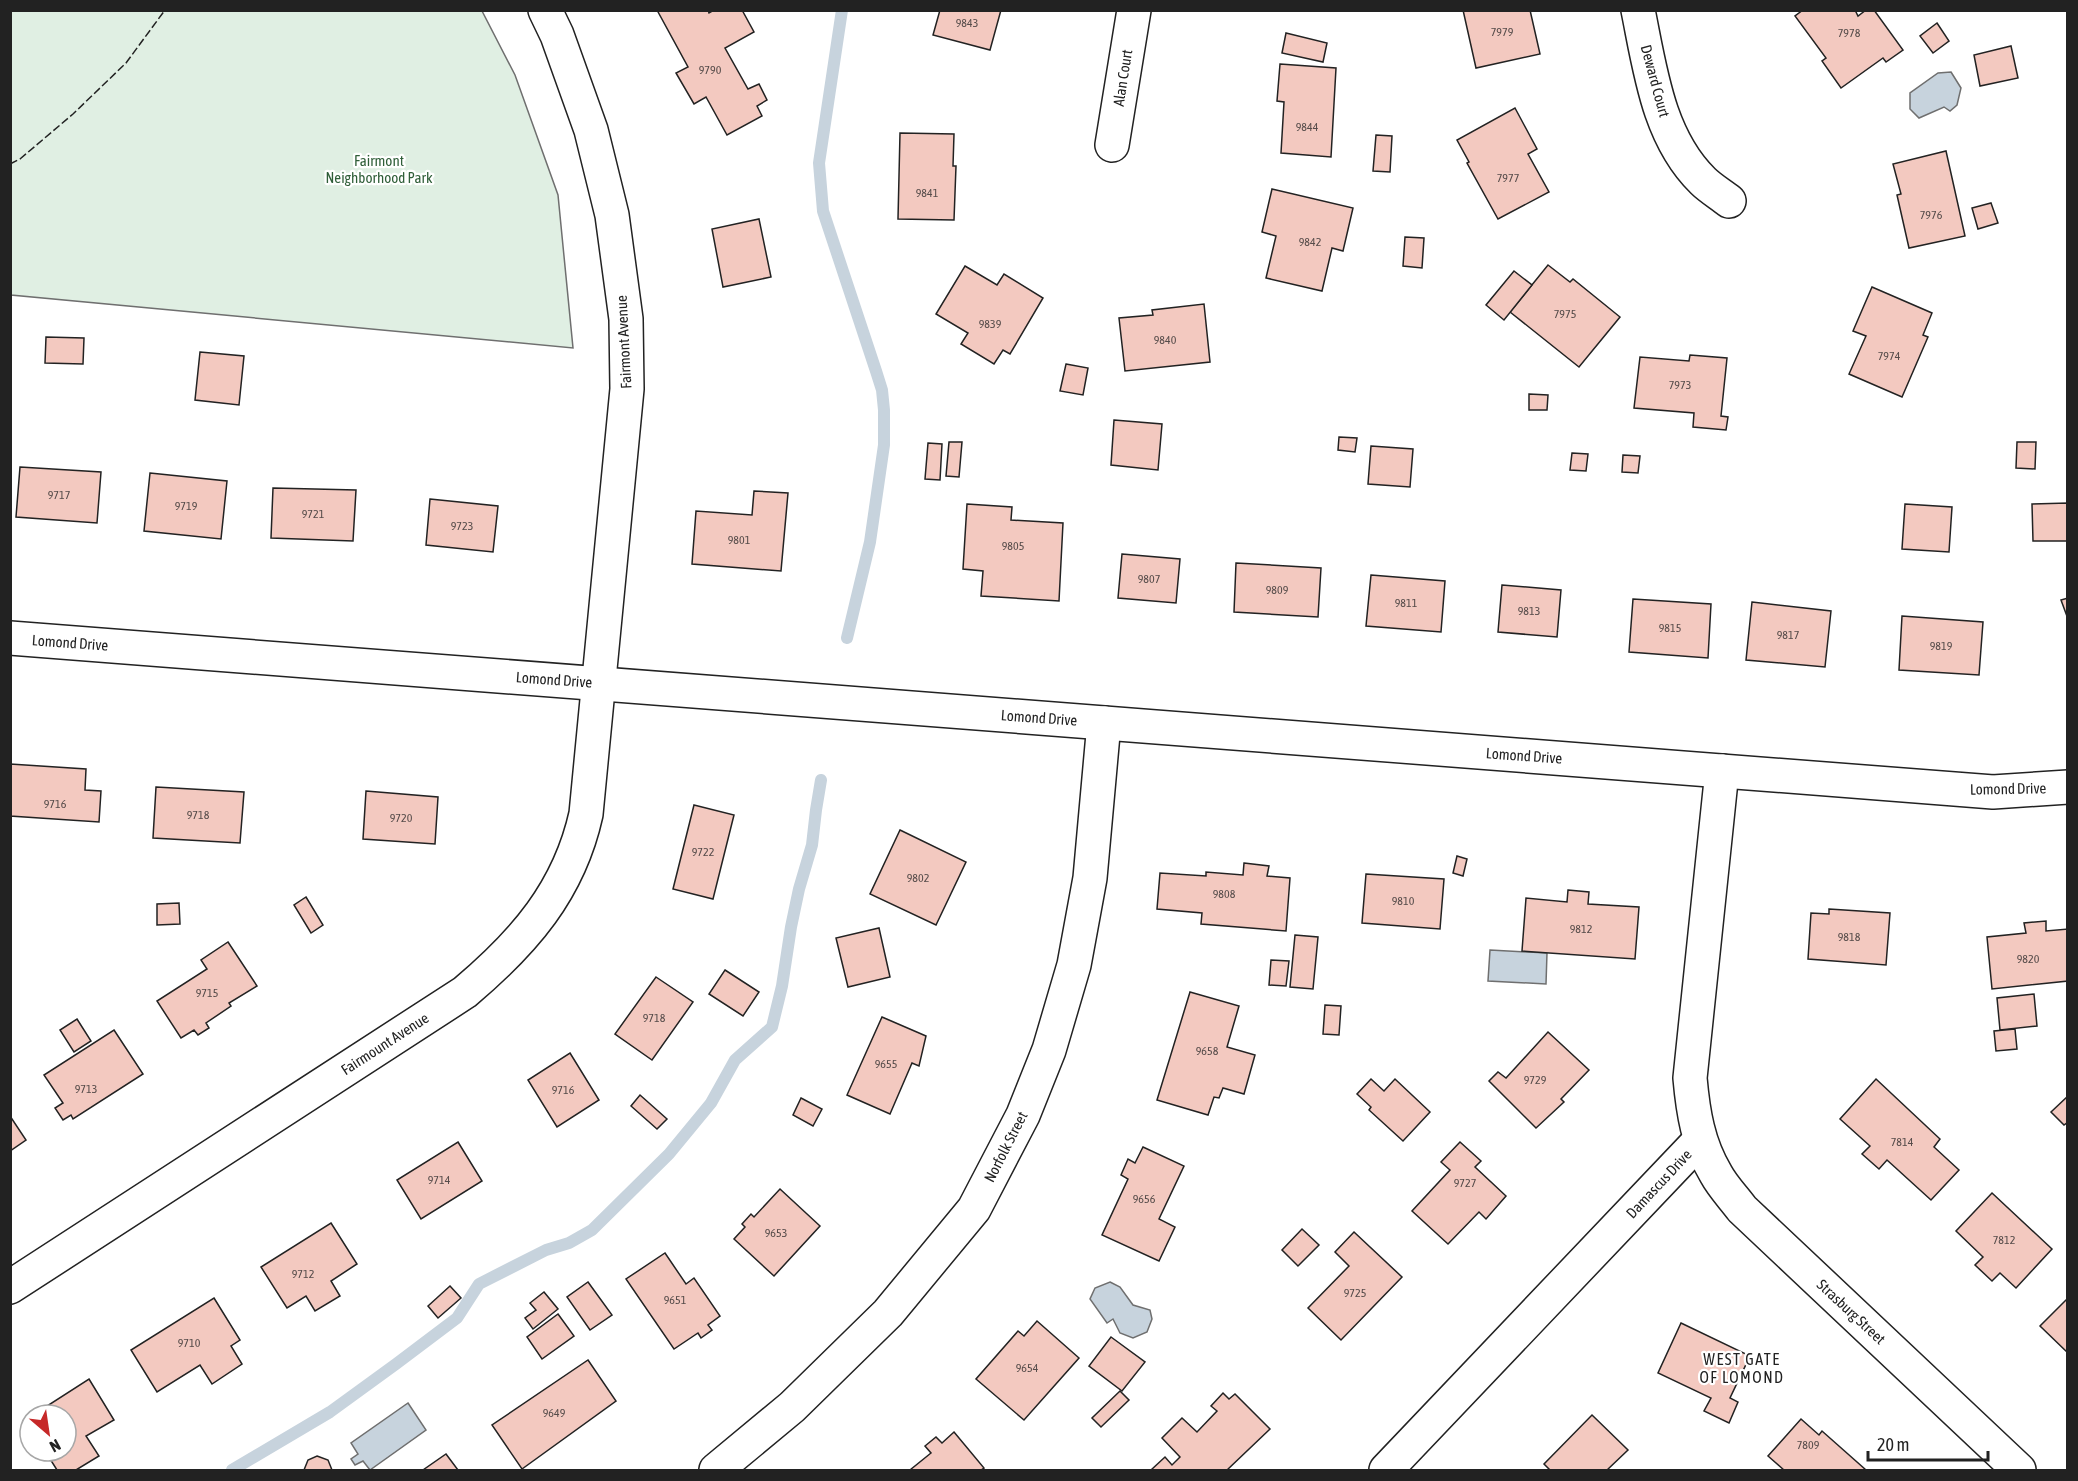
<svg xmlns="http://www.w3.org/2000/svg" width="2078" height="1481" viewBox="0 0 2078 1481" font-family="'Asap Condensed',sans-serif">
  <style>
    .green { fill: #e0efe3; stroke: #6f6f6f; stroke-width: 1.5 }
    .water { fill: #c7d3dd; stroke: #6f6f6f; stroke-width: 1.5 }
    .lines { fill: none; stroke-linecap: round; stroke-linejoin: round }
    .stream { stroke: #c7d3dd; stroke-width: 12 }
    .building { fill: #f3c9c0; stroke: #222; stroke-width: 1.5 }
    .minor-casing { stroke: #222; stroke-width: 36 }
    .major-casing { stroke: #222; stroke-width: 36 }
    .minor { stroke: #fff; stroke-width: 33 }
    .major { stroke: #fff; stroke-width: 33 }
    .fence { stroke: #222; stroke-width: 1.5; stroke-dasharray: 8 3; stroke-linecap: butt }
    .labels { text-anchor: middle; stroke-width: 4.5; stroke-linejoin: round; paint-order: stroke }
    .number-label { font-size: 12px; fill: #564c4a }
    .street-label { font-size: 15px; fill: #222; stroke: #fff }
    .park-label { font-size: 15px; fill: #2f5e38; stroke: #fff }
    .neighbourhood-label { font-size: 16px; letter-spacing: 1.5px; fill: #222; stroke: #fff }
  </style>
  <rect width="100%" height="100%" fill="#fff"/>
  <path class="green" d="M10 11H482L515 75 558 195 573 348 11 295Z"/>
  <g class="water">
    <path d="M1951 72 1961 88 1957 105 1950 111 1944 107 1919 118 1910 109V93L1938 73Z"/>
    <path d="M1490 950 1547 953 1546 984 1488 981Z"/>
    <path d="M1110 1282 1120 1287 1133 1305 1150 1310 1152 1319 1147 1332 1133 1338 1120 1333 1113 1319 1107 1323 1090 1299 1095 1288Z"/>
    <path d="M408 1403 426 1430 370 1470 363 1461 355 1465 351 1459 358 1454 351 1443Z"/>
  </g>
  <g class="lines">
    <g class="stream">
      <path d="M842 10 819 163 823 211 876 371 882 390 884 410V445L870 542 847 638"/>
      <path d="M232 1470 330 1412 396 1364 457 1318 479 1284 546 1250 569 1243 592 1230 669 1154 711 1103 735 1060 772 1027 782 986 791 927 799 889 812 845 816 810 821 780"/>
    </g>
  </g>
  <g class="building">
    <path d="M657 10H708L709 13 714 10H742L754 32 725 48 748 89 759 84 767 100 757 106 762 116 727 135 706 97 694 104 676 73 688 67Z"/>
    <path d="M940 10H1001L990 50 933 35Z"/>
    <path d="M1463 10H1530L1540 54 1476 68Z"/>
    <path d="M1803 10H1855L1858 16 1866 10H1874L1903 50 1886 62 1883 58 1841 88 1822 61 1826 58 1795 16Z"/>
    <path d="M1937 23 1949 41 1933 53 1920 36Z"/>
    <path d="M1286 33 1327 43 1323 62 1282 53Z"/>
    <path d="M2011 46 2018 78 1980 86 1974 55Z"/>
    <path d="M1280 64 1336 68 1331 157 1281 153 1284 102 1277 101Z"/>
    <path d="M1515 108 1537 149 1528 154 1549 192 1498 219 1467 163 1469 162 1457 140Z"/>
    <path d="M900 133 954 134 953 166H956L954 220 898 219Z"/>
    <path d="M1376 135 1392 136 1390 172 1373 171Z"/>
    <path d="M1946 151 1965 236 1909 248 1897 195 1901 194 1893 164Z"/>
    <path d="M1272 189 1353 208 1343 251 1332 248 1322 291 1266 278 1276 236 1262 232Z"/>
    <path d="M1991 203 1998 223 1978 229 1972 208Z"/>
    <path d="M759 219 771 277 723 287 712 229Z"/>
    <path d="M1405 237 1424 238 1422 268 1403 266Z"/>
    <path d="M1548 265 1570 282 1573 279 1620 317 1579 367 1510 312Z"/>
    <path d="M965 266 997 285 1004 274 1043 298 1010 354 1003 350 994 364 961 344 968 333 936 314Z"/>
    <path d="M1514 271 1532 285 1504 320 1486 305Z"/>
    <path d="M1872 287 1932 313 1923 335 1928 337 1902 397 1849 374 1866 336 1853 331Z"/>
    <path d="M1204 304 1210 362 1125 371 1119 318 1153 315 1152 310Z"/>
    <path d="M46 337 84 338 83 364 45 363Z"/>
    <path d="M200 352 244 356 239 405 195 400Z"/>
    <path d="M1690 355 1727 358 1721 416 1728 417 1726 430 1693 427 1694 413 1634 408 1640 357 1689 361Z"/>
    <path d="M1066 364 1088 368 1083 395 1060 391Z"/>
    <path d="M1529 394 1548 395 1547 410H1529Z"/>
    <path d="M1114 420 1162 424 1158 470 1111 465Z"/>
    <path d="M1339 437 1357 438 1355 452 1338 450Z"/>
    <path d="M949 442H962L959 477 946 476Z"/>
    <path d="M2017 442H2036L2035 469 2016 468Z"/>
    <path d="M928 443 942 444 940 480 925 479Z"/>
    <path d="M1371 446 1413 449 1410 487 1368 484Z"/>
    <path d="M1572 453 1588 454 1586 471 1570 470Z"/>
    <path d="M1623 455 1640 456 1638 473 1622 472Z"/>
    <path d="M20 467 101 472 97 523 16 517Z"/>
    <path d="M150 473 227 481 221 539 144 531Z"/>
    <path d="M273 488 356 490 353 541 271 538Z"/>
    <path d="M754 491 788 493 781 571 692 564 696 511 752 515Z"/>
    <path d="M430 499 498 506 493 552 426 545Z"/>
    <path d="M2068 503V541H2033L2032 504Z"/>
    <path d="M967 504 1012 507 1011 520 1063 523 1059 601 981 596 983 571 963 569Z"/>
    <path d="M1905 504 1952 507 1949 552 1902 549Z"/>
    <path d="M1122 554 1180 559 1176 603 1118 598Z"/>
    <path d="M1236 563 1321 568 1318 617 1234 612Z"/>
    <path d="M1371 575 1445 581 1441 632 1366 626Z"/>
    <path d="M1502 585 1561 590 1557 637 1498 632Z"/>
    <path d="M2068 598V619L2061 600Z"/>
    <path d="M1633 599 1711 604 1708 658 1629 652Z"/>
    <path d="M1752 602 1831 611 1825 667 1746 660Z"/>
    <path d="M1902 616 1983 622 1979 675 1899 670Z"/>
    <path d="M10 764 86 769 85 790 101 791 99 822 10 816Z"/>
    <path d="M156 787 244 792 240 843 153 838Z"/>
    <path d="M366 791 438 797 435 844 363 839Z"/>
    <path d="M694 805 734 815 713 899 673 889Z"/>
    <path d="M900 830 966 862 936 925 870 894Z"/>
    <path d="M1457 856 1467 859 1463 876 1453 873Z"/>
    <path d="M1244 863 1269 866 1267 876 1290 878 1286 931 1201 924 1202 913 1157 909 1160 873 1206 876V872L1243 875Z"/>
    <path d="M1366 874 1444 879 1440 929 1362 923Z"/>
    <path d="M1568 890 1589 892 1588 904 1639 907 1635 959 1522 951 1526 898 1567 902Z"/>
    <path d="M306 897 323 925 311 933 294 905Z"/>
    <path d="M179 903 180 924 157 925V904Z"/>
    <path d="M1829 909 1890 913 1886 965 1808 959 1811 913 1829 914Z"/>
    <path d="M2046 921V931L2068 929V981L1992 989 1987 937 2026 933 2024 923Z"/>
    <path d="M879 928 890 977 848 987 836 938Z"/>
    <path d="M1295 935 1318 937 1313 989 1290 987Z"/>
    <path d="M228 942 257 986 229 1003 231 1006 206 1023 209 1028 198 1035 194 1030 181 1038 157 1001 207 969 201 960Z"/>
    <path d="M1271 960 1289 961 1286 986 1269 985Z"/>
    <path d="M725 970 759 992 743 1016 709 994Z"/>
    <path d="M656 977 693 1002 652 1060 615 1034Z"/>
    <path d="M1190 992 1239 1006 1227 1047 1255 1055 1244 1094 1223 1088 1219 1098 1214 1097 1208 1115 1157 1100Z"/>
    <path d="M2034 994 2037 1026 2000 1030 1997 998Z"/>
    <path d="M1325 1005 1341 1006 1339 1035 1323 1034Z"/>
    <path d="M882 1017 926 1036 919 1066 912 1063 890 1114 847 1095Z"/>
    <path d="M77 1019 91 1041 74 1052 60 1030Z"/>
    <path d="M2015 1029 2017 1049 1996 1051 1994 1031Z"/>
    <path d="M114 1030 143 1074 73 1119 71 1115 63 1120 55 1108 63 1103 44 1075Z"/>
    <path d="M1548 1032 1589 1070 1561 1099 1564 1102 1536 1128 1489 1081 1498 1072 1506 1078Z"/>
    <path d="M570 1053 599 1100 557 1127 528 1080Z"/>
    <path d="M1371 1079 1384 1091 1395 1079 1430 1112 1403 1141 1369 1110 1371 1107 1357 1094Z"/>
    <path d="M1876 1079 1940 1139 1934 1147 1959 1170 1931 1200 1887 1160 1879 1169 1862 1154 1870 1146 1840 1119Z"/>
    <path d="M640 1095 667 1119 657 1129 631 1106Z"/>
    <path d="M2068 1096V1122L2064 1125 2051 1112Z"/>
    <path d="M801 1098 822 1109 813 1126 793 1115Z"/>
    <path d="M10 1116 26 1140 10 1151Z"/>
    <path d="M458 1142 482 1181 421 1219 397 1180Z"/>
    <path d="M1460 1142 1481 1161 1475 1167 1506 1196 1486 1219 1479 1212 1448 1244 1412 1211 1450 1170 1441 1162Z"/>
    <path d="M1143 1147 1184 1166 1159 1219 1175 1227 1159 1261 1102 1235 1128 1179 1121 1175 1128 1159 1135 1163Z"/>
    <path d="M780 1189 820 1226 774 1276 734 1239 745 1227 742 1224 751 1214 754 1217Z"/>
    <path d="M1992 1193 2052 1249 2016 1288 2000 1273 1992 1281 1975 1265 1983 1257 1956 1231Z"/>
    <path d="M331 1223 357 1264 331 1281 340 1296 315 1311 306 1296 287 1308 261 1267Z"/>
    <path d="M1302 1229 1319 1245 1298 1266 1282 1250Z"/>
    <path d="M1354 1232 1402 1277 1341 1340 1308 1308 1349 1266 1335 1252Z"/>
    <path d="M665 1253 686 1284 694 1278 720 1316 708 1325 712 1330 701 1338 698 1333 674 1349 626 1279Z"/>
    <path d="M588 1282 612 1315 590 1330 567 1297Z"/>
    <path d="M450 1286 461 1298 438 1318 428 1306Z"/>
    <path d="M544 1292 558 1309 533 1329 525 1318 536 1310 530 1303Z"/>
    <path d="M214 1298 240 1340 231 1346 242 1364 212 1384 200 1365 157 1392 131 1350Z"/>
    <path d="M2068 1298V1353L2040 1326Z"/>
    <path d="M558 1314 574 1336 542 1359 527 1337Z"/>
    <path d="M1037 1321 1079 1358 1024 1420 976 1379 1018 1331 1024 1336Z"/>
    <path d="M1681 1323 1750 1356 1730 1398 1738 1402 1729 1423 1704 1411 1711 1398 1658 1373Z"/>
    <path d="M1111 1337 1145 1362 1122 1391 1089 1366Z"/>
    <path d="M588 1360 616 1401 522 1469 492 1425Z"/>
    <path d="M89 1379 114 1420 86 1436 99 1456 76 1470H57L45 1451H66V1415H33Z"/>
    <path d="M1120 1391 1129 1400 1101 1427 1092 1418Z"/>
    <path d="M1223 1393 1229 1399 1235 1394 1270 1429 1227 1470H1151L1165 1457 1172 1465 1180 1457 1162 1438 1182 1418 1197 1432 1217 1411 1211 1406Z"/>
    <path d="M1592 1415 1628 1450 1607 1470H1550L1544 1464Z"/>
    <path d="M1801 1419 1819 1435 1822 1431 1866 1470H1784L1768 1456Z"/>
    <path d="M954 1432 984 1468 981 1470H910L931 1453 925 1446 936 1437 942 1443Z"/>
    <path d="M446 1454 458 1470H423Z"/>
    <path d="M317 1456 328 1460 332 1470H304L308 1460Z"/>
  </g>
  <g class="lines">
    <g class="minor-casing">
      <g id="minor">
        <path d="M1638 10C1650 69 1658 137 1703 181 1710 188 1720 194 1729 201"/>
        <path d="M1112 145 1134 10"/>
        <path d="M1722 771 1690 1078C1693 1112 1698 1144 1716 1174 1723 1187 1734 1198 1742 1209L2019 1470"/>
        <path d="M10 1287 465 992C524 942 569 891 586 814L627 389 626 319 612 215 591 130 557 35 545 10"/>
        <path d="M716 1470 792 1407 888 1313 974 1209 1023 1115 1049 1050 1074 965 1090 878 1104 723"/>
        <path d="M1386 1470 1700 1140"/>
      </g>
    </g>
    <g class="major-casing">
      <path id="major" d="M10 638 1993 792 2068 787"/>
    </g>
    <use href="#minor" class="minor"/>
    <use href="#major" class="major"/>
    <path class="fence" d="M10 164 20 159 73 114 126 63 165 10"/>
  </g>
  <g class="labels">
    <g class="number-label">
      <text x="967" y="27">9843</text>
      <text x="1502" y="36">7979</text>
      <text x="1849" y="37">7978</text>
      <text x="710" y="74">9790</text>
      <text x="1307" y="131">9844</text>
      <text x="1508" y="182">7977</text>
      <text x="927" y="197">9841</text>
      <text x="1931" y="219">7976</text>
      <text x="1310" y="246">9842</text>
      <text x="1565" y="318">7975</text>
      <text x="990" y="328">9839</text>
      <text x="1165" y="344">9840</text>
      <text x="1889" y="360">7974</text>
      <text x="1680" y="389">7973</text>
      <text x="59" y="499">9717</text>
      <text x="186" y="510">9719</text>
      <text x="313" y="518">9721</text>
      <text x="462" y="530">9723</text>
      <text x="739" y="544">9801</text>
      <text x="1013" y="550">9805</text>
      <text x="1149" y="583">9807</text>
      <text x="1277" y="594">9809</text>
      <text x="1406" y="607">9811</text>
      <text x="1529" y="615">9813</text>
      <text x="1670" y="632">9815</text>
      <text x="1788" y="639">9817</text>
      <text x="1941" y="650">9819</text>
      <text x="55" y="808">9716</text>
      <text x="198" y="819">9718</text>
      <text x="401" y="822">9720</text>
      <text x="703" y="856">9722</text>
      <text x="918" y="882">9802</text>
      <text x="1224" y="898">9808</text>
      <text x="1403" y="905">9810</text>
      <text x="1581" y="933">9812</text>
      <text x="1849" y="941">9818</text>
      <text x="2028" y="963">9820</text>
      <text x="207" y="997">9715</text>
      <text x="654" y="1022">9718</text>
      <text x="1207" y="1055">9658</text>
      <text x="886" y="1068">9655</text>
      <text x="1535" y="1084">9729</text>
      <text x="86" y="1093">9713</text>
      <text x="563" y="1094">9716</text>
      <text x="1902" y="1146">7814</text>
      <text x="439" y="1184">9714</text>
      <text x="1465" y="1187">9727</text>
      <text x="1144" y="1203">9656</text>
      <text x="776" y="1237">9653</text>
      <text x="2004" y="1244">7812</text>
      <text x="303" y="1278">9712</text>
      <text x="1355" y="1297">9725</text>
      <text x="675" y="1304">9651</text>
      <text x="189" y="1347">9710</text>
      <text x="1027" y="1372">9654</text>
      <text x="554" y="1417">9649</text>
      <text x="1808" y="1449">7809</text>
    </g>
    <g class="street-label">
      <text transform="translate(1123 78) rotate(-81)" y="5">Alan Court</text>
      <text transform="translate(1655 81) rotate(75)" y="5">Deward Court</text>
      <text transform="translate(624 342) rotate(-93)" y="5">Fairmont Avenue</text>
      <text transform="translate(70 643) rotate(4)" y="5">Lomond Drive</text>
      <text transform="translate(554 680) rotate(4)" y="5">Lomond Drive</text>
      <text transform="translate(1039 718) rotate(4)" y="5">Lomond Drive</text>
      <text transform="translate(1524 756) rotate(4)" y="5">Lomond Drive</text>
      <text transform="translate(2008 789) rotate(-1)" y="5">Lomond Drive</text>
      <text transform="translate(385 1044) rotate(-33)" y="5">Fairmount Avenue</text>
      <text transform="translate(1006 1147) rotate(-63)" y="5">Norfolk Street</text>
      <text transform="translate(1659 1184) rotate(-47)" y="5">Damascus Drive</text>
      <text transform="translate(1851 1312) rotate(43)" y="5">Strasburg Street</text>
    </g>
    <g class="park-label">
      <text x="379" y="166">Fairmont<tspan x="379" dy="17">Neighborhood Park</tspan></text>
    </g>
    <g class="neighbourhood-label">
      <text x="1742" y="1365">WEST GATE<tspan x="1742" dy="18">OF LOMOND</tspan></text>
    </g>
  </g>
  <rect width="2078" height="1481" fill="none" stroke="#222222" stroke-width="24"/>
  <g transform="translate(48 1433) rotate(151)"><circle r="28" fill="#ffffff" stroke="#a7a7a7" stroke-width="1.5"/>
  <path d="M0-4.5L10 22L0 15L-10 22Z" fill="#c62828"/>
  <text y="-9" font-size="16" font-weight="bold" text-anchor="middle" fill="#222222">N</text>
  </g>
  <path d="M1868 1451v9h120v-9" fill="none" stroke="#222222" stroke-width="3"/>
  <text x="1877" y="1451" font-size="18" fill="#222222" stroke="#ffffff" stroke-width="4.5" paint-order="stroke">20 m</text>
</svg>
